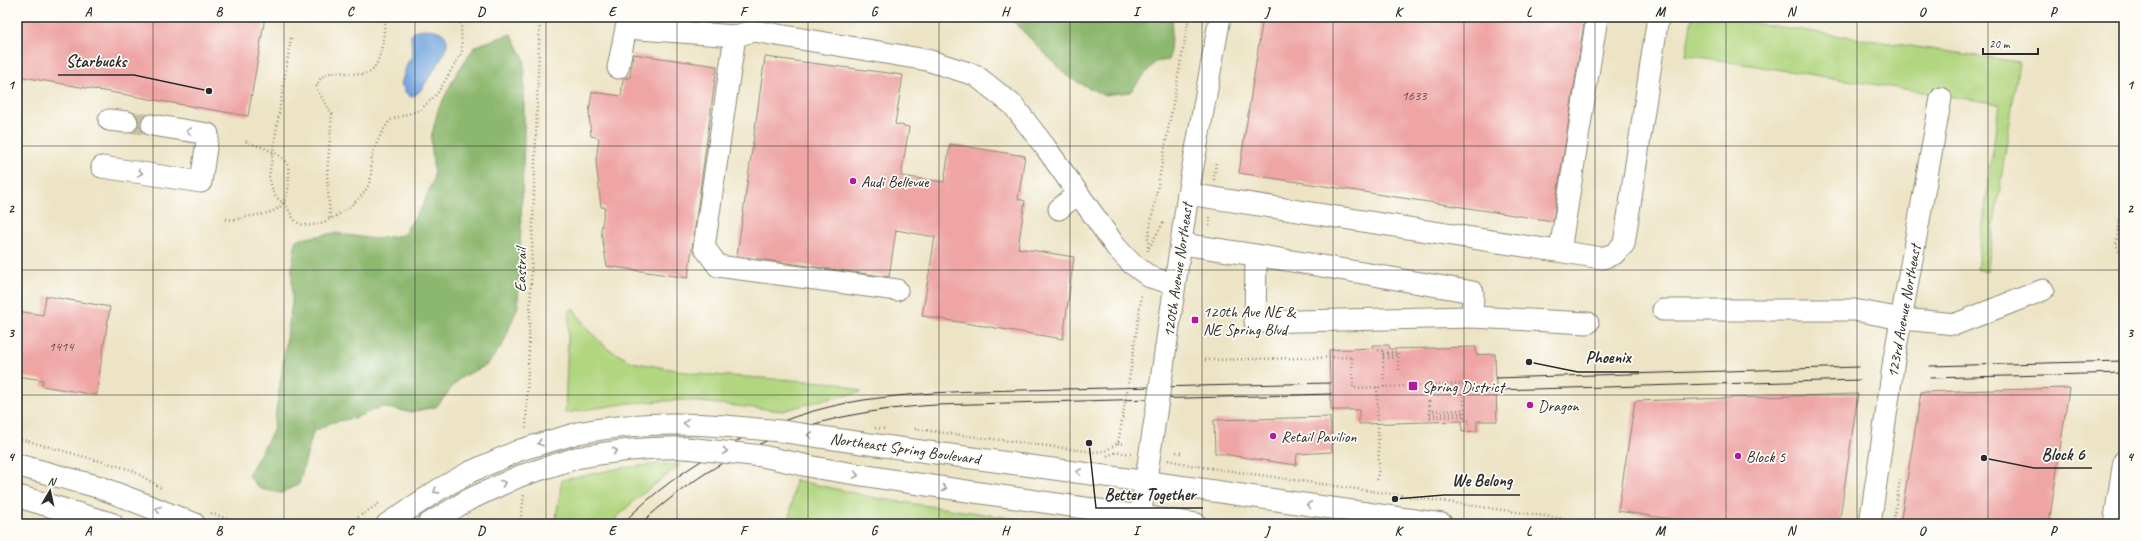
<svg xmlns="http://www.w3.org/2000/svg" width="2141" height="541" viewBox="0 0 2141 541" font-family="Caveat,sans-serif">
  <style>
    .green { fill: #b1d67f; stroke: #6e8055 }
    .forest { fill: #8cb76e; stroke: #5c714c }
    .water { fill: #73a6df; stroke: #4f6885 }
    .building { fill: #eea5a4 }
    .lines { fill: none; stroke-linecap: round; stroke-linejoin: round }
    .minor-tunnel { stroke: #c6bfa6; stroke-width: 21; stroke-dasharray: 21 10; stroke-linecap: butt }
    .minor-casing { stroke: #8c8878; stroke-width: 23 }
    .major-casing { stroke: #8c8878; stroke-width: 24 }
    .path { stroke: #8c8878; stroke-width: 2.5; stroke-dasharray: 1 3; stroke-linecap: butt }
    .minor { stroke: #fff; stroke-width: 21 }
    .major { stroke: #fff; stroke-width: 22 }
    .tram { stroke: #2b2b2b; stroke-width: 1 }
    .minor-bridge-casing { stroke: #8c8878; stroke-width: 23; stroke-linecap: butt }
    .path-bridge { stroke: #8c8878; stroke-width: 2.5; stroke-dasharray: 1 3; stroke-linecap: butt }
    .minor-bridge { stroke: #fff; stroke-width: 21 }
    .oneway { stroke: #a0a0a0 }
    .grid { fill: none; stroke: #2b2b2b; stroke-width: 1; stroke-opacity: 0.55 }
    .poi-dot { fill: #b5179e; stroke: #fdfcf7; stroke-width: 1.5 }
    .labels { text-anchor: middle; stroke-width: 3.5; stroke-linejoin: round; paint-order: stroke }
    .number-label { font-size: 14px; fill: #5c4a49 }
    .poi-label { font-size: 16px; fill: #2b2b2b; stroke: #fdfcf7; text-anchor: start }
    .street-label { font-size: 16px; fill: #2b2b2b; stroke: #fdfcf7 }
    .leader { fill: none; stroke: #2b2b2b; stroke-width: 1.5 }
    .callout-dot { fill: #2b2b2b; stroke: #fdfcf7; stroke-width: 1.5 }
    .callout-label { font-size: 17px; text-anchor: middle; font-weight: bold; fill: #2b2b2b; stroke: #fdfcf7; stroke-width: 3.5; stroke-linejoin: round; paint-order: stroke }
    .neatline { fill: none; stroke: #2b2b2b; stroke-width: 1.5 }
    .grid-label { font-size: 13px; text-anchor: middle; font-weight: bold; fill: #2b2b2b }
  </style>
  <rect width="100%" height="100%" fill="#fdfcf7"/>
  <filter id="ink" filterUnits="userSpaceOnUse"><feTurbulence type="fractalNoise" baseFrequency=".025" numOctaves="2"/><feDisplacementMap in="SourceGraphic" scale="8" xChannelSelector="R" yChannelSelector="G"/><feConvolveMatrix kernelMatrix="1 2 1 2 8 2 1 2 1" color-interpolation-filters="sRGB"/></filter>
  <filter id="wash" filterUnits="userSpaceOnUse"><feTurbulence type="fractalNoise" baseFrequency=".012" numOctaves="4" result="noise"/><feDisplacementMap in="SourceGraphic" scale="16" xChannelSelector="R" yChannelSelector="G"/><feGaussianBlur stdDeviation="0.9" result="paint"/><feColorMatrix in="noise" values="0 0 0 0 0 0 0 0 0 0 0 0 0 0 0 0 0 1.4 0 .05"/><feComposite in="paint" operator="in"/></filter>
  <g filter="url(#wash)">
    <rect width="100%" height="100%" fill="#ede4c5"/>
    <g class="green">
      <path d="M1692 17H1712L2019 62 1987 272 1977 269 1999 104 1686 55Z"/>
      <path d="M573 308 589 331 608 349 632 362 698 374 839 383 862 392 818 401 783 411 682 400 629 403 565 413 569 311Z"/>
      <path d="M658 464 680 465 636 499 610 524H555L562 480 621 468Z"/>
      <path d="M795 480 881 499 1052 524H789Z"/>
    </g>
    <g class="forest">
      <path d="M1009 17H1173L1169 60 1155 62 1130 92 1103 95 1068 77Z"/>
      <path d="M511 34 524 58V141L518 306 503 344 487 365 460 378 436 407 410 412 381 407 354 418 330 423 313 432 299 484 281 493 260 489 248 475 273 431 292 303V266L296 240 334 233 375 239 403 235 423 205 434 178 431 138 438 110 455 76 475 46Z"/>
    </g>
    <path class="water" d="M425 29C460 30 446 54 433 71 426 81 422 93 411 97L406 93 401 84 407 64 412 56 411 35 416 30Z"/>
    <g id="blocks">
      <g class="building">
        <path d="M22 17H265L248 116 17 76V48Z"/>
        <path d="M1263 17H1585L1553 221 1239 173Z"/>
        <path d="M633 54 717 66 688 278 607 266 601 231 605 207H601L596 161 599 138 591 136 589 113 592 92 621 96 623 79 630 77Z"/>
        <path d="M765 57 903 75 895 124 909 127 901 176 944 182 950 144 1025 156 1018 199 1025 201 1018 248 1074 257 1063 339 922 316 935 237 896 230 889 277 737 256Z"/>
        <path d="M46 296 110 307 96 395 42 386 43 380 17 376V311L43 315Z"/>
        <path d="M1372 345H1389L1390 349 1476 347V355L1495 354 1497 421H1477V431L1462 432V421L1359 424V410H1331L1329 350 1373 348Z"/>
        <path d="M2069 388 2049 524H1900L1921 392Z"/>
        <path d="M1858 394 1839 524H1703L1618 511 1635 401Z"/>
        <path d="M1330 417 1332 452 1297 454 1296 465 1215 453 1214 420Z"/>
      </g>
    </g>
  </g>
  <g filter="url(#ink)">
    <use href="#blocks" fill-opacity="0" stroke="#8c8878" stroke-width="1"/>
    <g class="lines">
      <path class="minor-tunnel" d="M127 122 152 125"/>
      <g class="minor-casing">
        <g id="minor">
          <path d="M618 68 626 28 735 36"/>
          <path d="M109 120 127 122"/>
          <path d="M102 167 201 182 208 134 152 125"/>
          <path d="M1188 194 1602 258 1614 254 1624 244 1658 17"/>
          <path d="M1059 209 1078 193"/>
          <path d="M1181 244C1278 257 1376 276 1473 292L1472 317 1255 322 1256 256"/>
          <path d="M1560 251 1597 17"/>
          <path d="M897 290 718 266 704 247 735 36 754 31 927 60 975 75 1013 105 1046 148 1116 247 1131 263 1150 277 1174 284"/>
          <path d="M1663 310H1854L1902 319 1956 324 2043 290"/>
          <path d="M1472 317 1588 323"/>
          <path d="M1894 359 1941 98"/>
          <path d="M1163 367 1188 194 1220 17"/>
          <path d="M578 433C628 423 675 422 725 426"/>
          <path d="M862 443 1193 488 1442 524"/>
          <path d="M576 458C613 451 649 447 686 448"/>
          <path d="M818 468 905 482 1196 524"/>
          <path d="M387 524 438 490 470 472"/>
          <path d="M428 524 468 500"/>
          <path d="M1139 524 1156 413"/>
          <path d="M1870 524 1890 388"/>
          <path d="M2114 524 2124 461"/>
        </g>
      </g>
      <g class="major-casing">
        <g id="major">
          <path d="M17 465 99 487 194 524"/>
          <path d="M17 496 112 524"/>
        </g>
      </g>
      <g class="path">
        <path d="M291 38 269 176C271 184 272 193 278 199 280 201 283 202 285 204 290 210 291 217 297 222 315 235 355 206 365 191 375 176 369 167 373 153 377 141 383 130 390 120L420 110 437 94 462 52 461 24 457 17"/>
        <path d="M1214 180 1216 161"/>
        <path d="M330 218 327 174 332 114 316 88C325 56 363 86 374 68 383 55 383 33 386 17"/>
        <path d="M226 219C235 221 242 217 251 216 278 212 287 209 289 179 289 172 289 164 283 159 273 149 258 147 245 141"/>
        <path d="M1209 226 1210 217"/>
        <path d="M1149 248 1164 221"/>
        <path d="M1148 251V239L1189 17"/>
        <path d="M2120 274 2122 257 2116 245 2124 193"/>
        <path d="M1378 350 1383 351 1384 387"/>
        <path d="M1383 353 1398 352 1399 371"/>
        <path d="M1383 356 1398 355"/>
        <path d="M1383 358H1399"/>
        <path d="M1205 360 1352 357 1353 388 1463 384 1465 421H1469V424"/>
        <path d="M1131 368 1142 293"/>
        <path d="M1377 387 1379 466 1377 481"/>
        <path d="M1429 401 1430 417 1464 416"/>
        <path d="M1429 411 1464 410"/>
        <path d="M1430 414 1464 413"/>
        <path d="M526 428 540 17"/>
        <path d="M915 429 1094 452 1105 451 1118 443 1123 415"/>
        <path d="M17 438 132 470 161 488"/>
        <path d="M1118 443 1125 444"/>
        <path d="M1176 452 1181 453"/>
        <path d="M1107 456 1117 452 1131 454"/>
        <path d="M1168 460 1190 465 1600 524"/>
        <path d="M211 513 242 524"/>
        <path d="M348 524 381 502"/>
        <path d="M520 524 524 495"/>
        <path d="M1893 524 1900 480"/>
      </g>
      <use href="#minor" class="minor"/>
      <use href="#major" class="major"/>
      <g class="tram">
        <path d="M1930 366 2124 361"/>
        <path d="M1495 378 1859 367"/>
        <path d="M1930 378 2124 373"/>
        <path d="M1496 390 1860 380"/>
        <path d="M622 524C686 459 773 414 864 400 930 390 998 391 1065 389 1153 387 1242 385 1330 383"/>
        <path d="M640 524C730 443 816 412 936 405L1331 394"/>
      </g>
      <g class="minor-bridge-casing">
        <g id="minor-bridge">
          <path d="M1890 388 1894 359"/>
          <path d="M1156 413 1163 367"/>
          <path d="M725 426 780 431 862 443"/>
          <path d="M686 448 762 456 818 468"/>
          <path d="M470 472 520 450 578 433"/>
          <path d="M468 500 520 476 576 458"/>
        </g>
      </g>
      <g class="path-bridge">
        <path d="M1123 415 1131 368"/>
        <path d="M875 428 886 429"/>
      </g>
      <use href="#minor-bridge" class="minor-bridge"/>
    </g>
    <defs><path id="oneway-chevron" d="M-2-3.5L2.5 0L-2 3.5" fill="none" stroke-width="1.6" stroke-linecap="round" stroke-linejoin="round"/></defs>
    <g class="oneway">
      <use href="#oneway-chevron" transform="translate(189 131) rotate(-171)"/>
      <use href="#oneway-chevron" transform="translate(140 173) rotate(9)"/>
      <use href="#oneway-chevron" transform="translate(686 423) rotate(-176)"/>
      <use href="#oneway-chevron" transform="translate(810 435) rotate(-172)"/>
      <use href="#oneway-chevron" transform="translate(540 443) rotate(161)"/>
      <use href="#oneway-chevron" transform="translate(615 451) rotate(-8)"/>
      <use href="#oneway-chevron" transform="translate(725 451) rotate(6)"/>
      <use href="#oneway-chevron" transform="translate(1079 472) rotate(-172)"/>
      <use href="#oneway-chevron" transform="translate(856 475) rotate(10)"/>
      <use href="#oneway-chevron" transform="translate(503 483) rotate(-23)"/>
      <use href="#oneway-chevron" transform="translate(944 488) rotate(8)"/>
      <use href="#oneway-chevron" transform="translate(436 491) rotate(148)"/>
      <use href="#oneway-chevron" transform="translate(1309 505) rotate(-172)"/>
      <use href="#oneway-chevron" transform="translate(158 509) rotate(-158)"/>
    </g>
  </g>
  <path class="grid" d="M153 17V524M284 17V524M415 17V524M546 17V524M677 17V524M808 17V524M939 17V524M1070 17V524M1202 17V524M1333 17V524M1464 17V524M1595 17V524M1726 17V524M1857 17V524M1988 17V524M17 146H2124M17 270H2124M17 395H2124"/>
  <g class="poi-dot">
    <circle cx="853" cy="181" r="4"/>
    <rect x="1191" y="316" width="8" height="8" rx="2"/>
    <rect x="1408" y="381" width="10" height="10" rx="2"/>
    <circle cx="1530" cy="405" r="4"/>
    <circle cx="1273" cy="436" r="4"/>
    <circle cx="1738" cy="456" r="4"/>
  </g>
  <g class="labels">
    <g class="number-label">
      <text x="1414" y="100">1633</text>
      <text x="61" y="351">1414</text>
    </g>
    <g class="poi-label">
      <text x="861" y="187">Audi Bellevue</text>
      <text x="1203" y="317">120th Ave NE &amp;<tspan x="1203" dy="18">NE Spring Blvd</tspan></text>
      <text x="1422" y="392">Spring District</text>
      <text x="1538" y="411">Dragon</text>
      <text x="1281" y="442">Retail Pavilion</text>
      <text x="1746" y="462">Block 5</text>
    </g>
    <g class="street-label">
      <text transform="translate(520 270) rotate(-89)" y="6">Eastrail</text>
      <text transform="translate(1177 270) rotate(-82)" y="6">120th Avenue Northeast</text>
      <text transform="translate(1903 311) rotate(-80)" y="6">123rd Avenue Northeast</text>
      <text transform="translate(905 448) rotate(8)" y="6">Northeast Spring Boulevard</text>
    </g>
  </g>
  <path class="leader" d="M209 91L134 75H58M1529 362L1578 372H1639M1984 458L2034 468H2092M1395 499L1444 495H1520M1089 443L1096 508H1203"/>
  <g class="callout-dot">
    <circle cx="209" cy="91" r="4"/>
    <circle cx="1529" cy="362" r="4"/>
    <circle cx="1984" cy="458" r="4"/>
    <circle cx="1395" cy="499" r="4"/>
    <circle cx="1089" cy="443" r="4"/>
  </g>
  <g class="callout-label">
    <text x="96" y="67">Starbucks</text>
    <text x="1608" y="363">Phoenix</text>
    <text x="2063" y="460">Block 6</text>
    <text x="1482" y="486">We Belong</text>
    <text x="1150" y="500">Better Together</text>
  </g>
  <rect width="2141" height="541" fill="none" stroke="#fdfcf7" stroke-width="44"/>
  <g transform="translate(50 491) rotate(9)" stroke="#fdfcf7" stroke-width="3" paint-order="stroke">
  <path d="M0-3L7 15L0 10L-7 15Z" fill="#2b2b2b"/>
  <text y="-6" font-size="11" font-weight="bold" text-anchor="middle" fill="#2b2b2b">N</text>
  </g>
  <path d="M1983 48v6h55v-6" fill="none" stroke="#2b2b2b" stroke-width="2"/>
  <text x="1989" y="48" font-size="12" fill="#2b2b2b" stroke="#fdfcf7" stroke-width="3" paint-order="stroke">20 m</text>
  <rect x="22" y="22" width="2097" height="497" class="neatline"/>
  <g class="grid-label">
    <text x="88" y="16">A</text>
    <text x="219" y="16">B</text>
    <text x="350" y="16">C</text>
    <text x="481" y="16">D</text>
    <text x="612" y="16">E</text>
    <text x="743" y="16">F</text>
    <text x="874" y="16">G</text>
    <text x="1005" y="16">H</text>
    <text x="1136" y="16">I</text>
    <text x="1267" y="16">J</text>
    <text x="1398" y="16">K</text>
    <text x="1529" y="16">L</text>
    <text x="1660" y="16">M</text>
    <text x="1791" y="16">N</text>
    <text x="1922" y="16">O</text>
    <text x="2053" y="16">P</text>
    <text x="11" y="89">1</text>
    <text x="2130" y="89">1</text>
    <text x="11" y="213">2</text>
    <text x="2130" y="213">2</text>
    <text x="11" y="337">3</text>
    <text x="2130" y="337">3</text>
    <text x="11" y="461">4</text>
    <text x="2130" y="461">4</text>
    <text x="88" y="535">A</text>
    <text x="219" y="535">B</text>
    <text x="350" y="535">C</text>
    <text x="481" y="535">D</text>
    <text x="612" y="535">E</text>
    <text x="743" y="535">F</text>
    <text x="874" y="535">G</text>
    <text x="1005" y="535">H</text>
    <text x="1136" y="535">I</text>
    <text x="1267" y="535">J</text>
    <text x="1398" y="535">K</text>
    <text x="1529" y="535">L</text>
    <text x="1660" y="535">M</text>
    <text x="1791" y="535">N</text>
    <text x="1922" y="535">O</text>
    <text x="2053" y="535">P</text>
  </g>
</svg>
